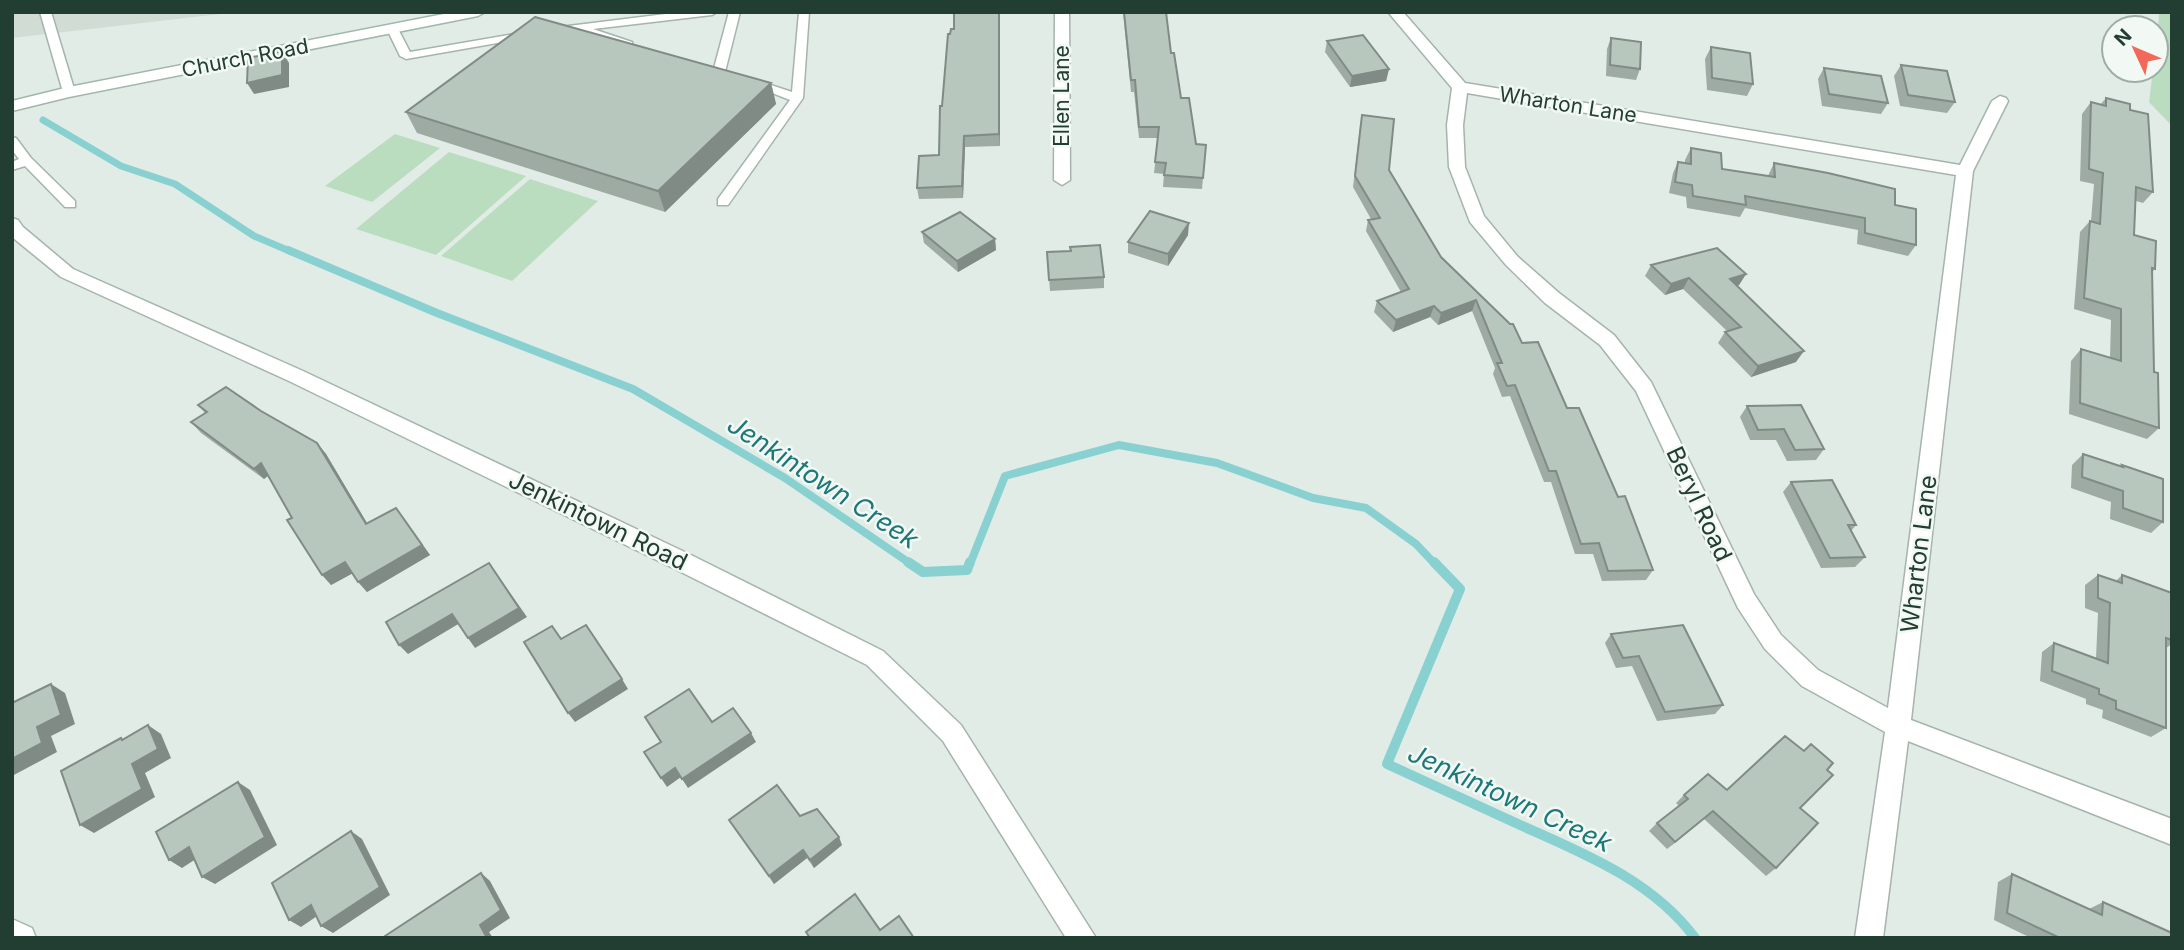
<svg xmlns="http://www.w3.org/2000/svg" width="2184" height="950" viewBox="0 0 2184 950" font-family="Inter,sans-serif">
  <style>
    .built { fill: #d0dcd4 }
    .green { fill: #baddbf }
    .lines { fill: none; stroke-linecap: round; stroke-linejoin: round }
    .stream-far2 { stroke: #89d1d1; stroke-width: 7 }
    .stream-far1 { stroke: #89d1d1; stroke-width: 8 }
    .stream { stroke: #89d1d1; stroke-width: 10 }
    .lane-casing { stroke: #a5b4ac; stroke-width: 3 }
    .street-casing { stroke: #a5b4ac; stroke-width: 3 }
    .secondary-casing { stroke: #a0b8ac; stroke-width: 3 }
    .lane { fill: #fff; fill-rule: evenodd }
    .street { fill: #fff; fill-rule: evenodd }
    .secondary { fill: #fff; fill-rule: evenodd }
    .wall { fill: #9daba3 }
    .shaded-wall { fill: #808b85 }
    .building { fill: #b7c7be; stroke: #808b85; stroke-width: 2 }
    .labels { text-anchor: middle; stroke-width: 5; stroke-linejoin: round; paint-order: stroke }
    .far-street-label { font-size: 21px; fill: #223d32; stroke: #f2f8f4 }
    .street-label { font-size: 24px; fill: #223d32; stroke: #f2f8f4 }
    .water-label { font-size: 26px; font-style: italic; fill: #1c7779; stroke: #f2f8f4 }
  </style>
  <rect width="100%" height="100%" fill="#e2ece6"/>
  <path class="built" d="M12 12H238L12 38Z"/>
  <g class="green">
    <path d="M2159 12H2172V126L2149 102 2153 70H2156Z"/>
    <path d="M395 134 440 148 372 202 325 186Z"/>
    <path d="M449 152 526 176 436 255 356 229Z"/>
    <path d="M530 179 598 201 512 281 441 256Z"/>
  </g>
  <g class="lines">
    <path class="stream-far2" d="M43 120 121 166 175 184 254 236 292 252"/>
    <g class="stream-far1">
      <path d="M288 250 437 313 633 389 785 478 911 564"/>
      <path d="M970 564 1005 476 1119 445 1217 463 1313 498 1366 508 1416 544 1435 564"/>
    </g>
    <g class="stream">
      <path d="M908 562 923 572 967 570 970 562"/>
      <path d="M1434 562 1460 589 1387 764C1431 784 1474 804 1518 824 1583 853 1652 880 1695 938"/>
    </g>
    <g class="lane-casing">
      <g id="lane">
        <path d="M40 12H51L75 92 73 94H65L63 92Z"/>
        <path d="M682 12H717L712 15 593 29 632 42V46L628 47 576 31 552 34 546 31 552 28Z"/>
        <path d="M729 12H740L725 72 719 75 713 72Z"/>
        <path d="M799 12H809L803 98 728 205H718V199L790 100 747 83 753 79 792 92Z"/>
        <path d="M389 27H397L410 52 526 32 532 35 526 38 406 59 400 56 387 29Z"/>
        <path d="M12 137 16 138 31 158 75 201V207H65L25 166 12 170V162L19 159 12 150Z"/>
      </g>
    </g>
    <g class="street-casing">
      <g id="street">
        <path d="M1055 12H1069L1070 180 1062 185 1054 180Z"/>
        <path d="M1388 12H1403L1465 83 1960 165 1992 101 2000 96 2006 98 2008 101 1973 171 1911 720 2172 819V845L1908 741 1883 938H1855L1885 732 1802 686 1765 649 1738 608 1636 391 1600 345 1545 303 1506 265 1470 222 1449 167 1447 125 1452 88ZM1467 93 1956 175 1888 708 1818 670 1781 635 1754 594 1651 382 1614 335 1559 293 1518 257 1484 216 1465 167 1463 125Z"/>
        <path d="M12 218 18 220 23 227 73 269 303 371 691 555 883 651 961 725 1096 938H1066L943 741 867 665 675 569 289 381 61 277 12 237Z"/>
        <path d="M12 919 32 928 36 938H12Z"/>
      </g>
    </g>
    <g class="secondary-casing">
      <path id="secondary" d="M454 12H485L478 16 69 97 12 111V101L69 87Z"/>
    </g>
    <use href="#lane" class="lane"/>
    <use href="#street" class="street"/>
    <use href="#secondary" class="secondary"/>
  </g>
  <g class="wall">
    <path d="M954 12H999L1000 146 965 147 963 198 919 199 917 188 939 155 942 106 950 34 954 29Z"/>
    <path d="M1123 12H1166L1171 53 1181 98 1196 144 1206 145 1202 189 1163 187 1164 174 1154 173 1158 138H1139L1134 92H1131Z"/>
    <path d="M1611 38 1640 69 1636 80 1606 76 1607 49Z"/>
    <path d="M1327 41 1389 69 1386 81 1350 87 1325 52Z"/>
    <path d="M1711 47 1753 84 1747 96 1707 90 1705 59Z"/>
    <path d="M1901 65 1955 102 1947 113 1900 106 1894 76Z"/>
    <path d="M1824 68 1888 103 1881 114 1822 106 1818 79Z"/>
    <path d="M771 83 776 104 665 212 417 133 406 112Z"/>
    <path d="M2106 98 2130 110 2153 192 2143 203 2136 201 2134 235 2155 269 2152 272 2154 372 2159 428 2147 439 2069 414 2071 361 2081 349 2110 358 2111 320 2074 309 2080 232 2090 221H2091L2094 184 2080 181 2082 114 2091 102 2100 105Z"/>
    <path d="M1362 115 1389 170 1441 257 1522 343 1567 408 1618 497 1653 570 1646 580 1602 581 1593 554H1575L1551 482H1544L1510 396 1502 397 1493 374 1495 368 1472 311 1438 325 1430 317 1393 332 1374 312 1377 301 1401 292 1366 231 1368 220 1371 219 1353 187 1360 126Z"/>
    <path d="M1691 148 1722 169 1768 176 1774 163 1895 205 1916 245 1908 256 1857 244 1858 230 1745 208 1740 217 1687 208 1686 197 1669 193 1673 173 1678 162 1685 163V160Z"/>
    <path d="M922 232 995 239 996 250 958 272 924 243Z"/>
    <path d="M1188 235 1168 266 1128 253V242Z"/>
    <path d="M1047 252 1104 277V288L1050 291Z"/>
    <path d="M1651 265 1746 274 1739 285 1737 286 1796 362 1751 377 1718 343 1725 332 1727 331 1683 289 1665 295 1645 276Z"/>
    <path d="M198 405 261 411 317 443 326 454 367 523 404 518 430 555 367 592 353 573 331 585 268 476 264 479 201 433 191 422 205 413Z"/>
    <path d="M1747 406 1824 449 1816 460 1787 461 1776 440H1750L1740 417Z"/>
    <path d="M2083 454 2120 466 2122 465 2163 522 2151 533 2110 519 2111 502 2071 488 2072 465Z"/>
    <path d="M1791 482 1856 525 1851 531 1865 557 1855 567 1821 568 1783 492Z"/>
    <path d="M2098 575 2116 581 2122 575 2172 593V644L2166 648V728L2151 737 2102 718 2103 710 2086 704V699L2040 681 2042 652 2054 643 2096 658 2098 613 2085 608V585Z"/>
    <path d="M1611 634 1723 705 1715 714 1657 721 1632 666 1616 668 1605 643Z"/>
    <path d="M1827 770 1800 808 1776 868 1766 876 1704 819 1667 849 1649 831 1657 823 1679 806 1676 803 1684 795 1727 790Z"/>
    <path d="M800 816 842 845 814 868 807 858 774 884 729 820Z"/>
    <path d="M2012 874 2089 909 2103 902 2172 938H2031L1994 920 1998 882Z"/>
  </g>
  <g class="shaded-wall">
    <path d="M999 12 1000 146 999 134Z"/>
    <path d="M282 51 289 63V87L254 94 247 83Z"/>
    <path d="M1389 69 1386 81 1350 87 1352 76Z"/>
    <path d="M771 83 776 104 665 212 658 191Z"/>
    <path d="M964 136 965 147 963 198 962 186Z"/>
    <path d="M1189 223 1188 235 1168 266V254Z"/>
    <path d="M995 239 996 250 958 272 957 261Z"/>
    <path d="M1746 274 1739 285 1723 290 1730 279Z"/>
    <path d="M1689 278 1683 289 1665 295 1671 284Z"/>
    <path d="M1476 300 1472 311 1438 325 1441 313Z"/>
    <path d="M1434 306 1430 317 1393 332 1396 320Z"/>
    <path d="M1804 351 1796 362 1751 377 1758 366Z"/>
    <path d="M317 443 326 454 374 535 366 524Z"/>
    <path d="M261 463 270 474 264 479 254 469Z"/>
    <path d="M396 508 430 555 367 592 358 582Z"/>
    <path d="M345 562 355 572 331 585 322 575Z"/>
    <path d="M489 563 527 617 475 648 468 638Z"/>
    <path d="M452 614 460 623 408 654 399 645Z"/>
    <path d="M622 679 628 689 575 722 568 713Z"/>
    <path d="M51 684 65 693 75 724 51 736 57 752 12 776V759Z"/>
    <path d="M148 725 161 734 171 758 145 773 155 797 94 833 80 825Z"/>
    <path d="M751 733 756 742 688 788 682 779Z"/>
    <path d="M675 768 681 777 667 787 661 778Z"/>
    <path d="M238 782 250 790 277 845 215 884 202 877Z"/>
    <path d="M1713 811 1704 819 1667 849 1675 842Z"/>
    <path d="M351 831 362 839 390 895 333 933 321 926Z"/>
    <path d="M839 837 842 845 814 868 810 860Z"/>
    <path d="M189 847 202 855 182 868 169 860Z"/>
    <path d="M803 850 807 858 774 884 769 876Z"/>
    <path d="M481 873 490 881 510 918 489 932 493 938H487L480 925Z"/>
    <path d="M311 905 323 912 301 927 289 920Z"/>
  </g>
  <g class="building">
    <path d="M954 12H999V134L964 136 962 186 917 188 919 156 939 155 940 106H942L948 34H950L951 29H954Z"/>
    <path d="M1124 12H1166L1171 53H1174L1181 98H1189L1196 144 1206 145 1203 178 1164 175 1166 163 1155 162 1159 127H1139L1135 80H1131Z"/>
    <path d="M535 17 771 83 658 191 406 112Z"/>
    <path d="M1363 35 1389 69 1352 76 1327 41Z"/>
    <path d="M1611 38 1641 42 1640 69 1610 65Z"/>
    <path d="M1711 47 1750 53 1753 84 1712 78Z"/>
    <path d="M282 51V75L247 83 248 58Z"/>
    <path d="M1901 65 1947 71 1955 102 1908 95Z"/>
    <path d="M1824 68 1881 76 1888 103 1829 94Z"/>
    <path d="M2106 98 2130 104V110L2148 114 2153 192 2136 187 2134 235 2156 241 2155 269 2152 268 2154 372 2158 373 2159 428 2080 403 2081 349 2121 361V309L2084 298 2090 221 2100 224 2103 173 2089 169 2091 102 2106 106Z"/>
    <path d="M1362 115 1394 119 1389 170 1441 257 1510 324H1513L1522 343 1538 342 1567 408H1579L1618 497 1625 496 1653 570 1608 571 1599 543 1581 544 1556 471H1549L1515 385 1507 386 1497 363H1502L1476 300 1441 313 1434 306 1396 320 1377 301 1409 289 1368 220 1380 218 1355 176Z"/>
    <path d="M1691 148 1721 153 1722 169 1775 177 1774 163 1828 173 1895 189V205L1916 209V245L1865 233V218L1745 196 1746 205 1693 196 1692 185 1675 182 1678 162 1691 164Z"/>
    <path d="M1150 211 1189 223 1168 254 1128 242Z"/>
    <path d="M960 212 995 239 957 261 922 232Z"/>
    <path d="M1100 245 1104 277 1049 280 1047 252 1071 251 1070 247Z"/>
    <path d="M1717 248 1746 274 1730 279 1804 351 1758 366 1725 332 1741 327 1689 278 1671 284 1651 265Z"/>
    <path d="M226 387 261 411 317 443 366 524 396 508 422 545 358 582 345 562 322 575 287 520 292 518 261 463 254 469 191 422 207 412 198 405Z"/>
    <path d="M1801 405 1824 449 1795 450 1784 429 1758 430 1747 406Z"/>
    <path d="M2083 454 2123 467 2122 465 2163 479V522L2123 508V491L2082 477Z"/>
    <path d="M1832 480 1856 525H1848L1865 557 1830 558 1791 482Z"/>
    <path d="M489 563 519 608 468 638 452 614 399 645 386 622Z"/>
    <path d="M2098 575 2122 583V575L2172 593V640L2166 638V728L2116 709V701L2099 694V689L2052 671 2054 643 2108 663 2110 603 2098 598Z"/>
    <path d="M586 625 622 679 568 713 524 642 552 626 561 639Z"/>
    <path d="M1683 625 1723 705 1665 712 1639 656 1623 658 1611 634Z"/>
    <path d="M51 684 61 715 37 727 42 743 12 759V703Z"/>
    <path d="M689 689 712 722 733 708 751 733 682 779 675 768 661 778 644 752 661 742 645 717Z"/>
    <path d="M148 725 158 749 132 764 142 789 80 825 61 771 121 738 122 740Z"/>
    <path d="M1785 736 1804 751 1811 744 1833 763 1827 770 1833 775 1800 808 1818 823 1776 868 1713 811 1675 842 1657 823 1688 799 1684 795 1708 774 1727 790Z"/>
    <path d="M238 782 265 837 202 877 189 847 169 860 156 832Z"/>
    <path d="M777 785 800 816 817 809 839 837 810 860 803 850 769 876 729 820Z"/>
    <path d="M351 831 380 887 321 926 311 905 289 920 272 883Z"/>
    <path d="M481 873 501 910 480 925 487 938H386L385 936Z"/>
    <path d="M2012 874 2102 915 2103 902 2172 933V938H2060L2007 913Z"/>
    <path d="M855 894 880 930 899 916 914 938H810L806 932Z"/>
  </g>
  <g class="labels">
    <g class="far-street-label">
      <text transform="translate(245 58) rotate(-11)" y="7">Church Road</text>
      <text transform="translate(1062 96) rotate(-90)" y="7">Ellen Lane</text>
      <text transform="translate(1568 105) rotate(9)" y="7">Wharton Lane</text>
    </g>
    <g class="street-label">
      <text transform="translate(1699 504) rotate(65)" y="8">Beryl Road</text>
      <text transform="translate(598 521) rotate(26)" y="8">Jenkintown Road</text>
      <text transform="translate(1919 554) rotate(-83)" y="8">Wharton Lane</text>
    </g>
    <g class="water-label">
      <text transform="translate(823 482) rotate(33)" y="9">Jenkintown Creek</text>
      <text transform="translate(1510 798) rotate(25)" y="9">Jenkintown Creek</text>
    </g>
  </g>
  <rect width="2184" height="950" fill="none" stroke="#223d32" stroke-width="28"/>
  <g transform="translate(2135 49) rotate(314)"><circle r="33" fill="#f2f8f4" stroke="#9fada6" stroke-width="2"/>
  <path d="M0-5L12 26L0 18L-12 26Z" fill="#f2695a"/>
  <text y="-10" font-size="19" font-weight="bold" text-anchor="middle" fill="#223d32">N</text>
  </g>
</svg>
